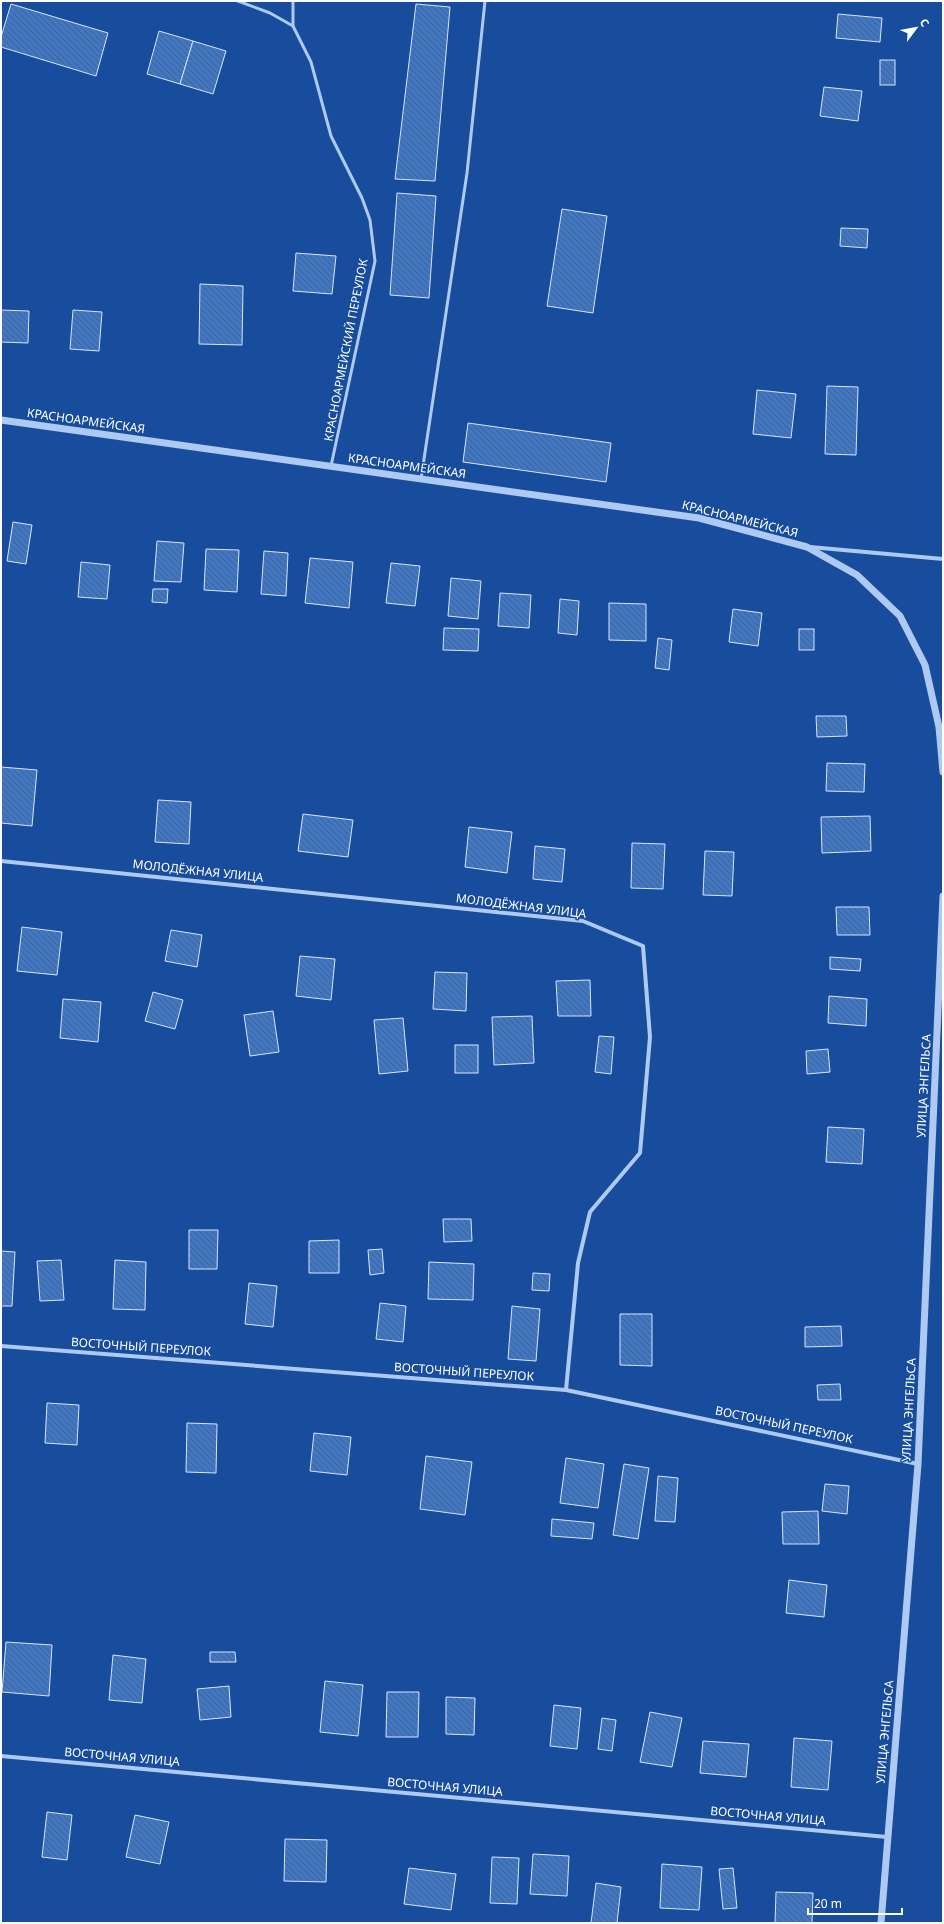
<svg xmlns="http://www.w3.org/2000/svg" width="944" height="1924" viewBox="0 0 944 1924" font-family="'Noto Sans',sans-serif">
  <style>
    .building { fill: url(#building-back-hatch); stroke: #d6e6fc }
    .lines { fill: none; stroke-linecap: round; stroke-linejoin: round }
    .service { stroke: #aecaf2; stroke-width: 3 }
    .minor { stroke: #aecaf2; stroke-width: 4 }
    .tertiary { stroke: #aecaf2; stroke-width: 7 }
    .labels { text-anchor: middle; stroke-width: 3; stroke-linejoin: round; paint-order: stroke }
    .street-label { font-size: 12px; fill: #fff; stroke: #184c9c }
  </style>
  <defs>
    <pattern id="building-back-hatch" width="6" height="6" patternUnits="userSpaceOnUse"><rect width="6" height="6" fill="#4076c2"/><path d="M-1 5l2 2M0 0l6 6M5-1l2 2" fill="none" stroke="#466187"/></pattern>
  </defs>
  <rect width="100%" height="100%" fill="#184c9c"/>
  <g class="building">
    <path d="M11 4 108 33 96 76 1 47V37Z"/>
    <path d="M416 4 450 7 435 181 395 179Z"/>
    <path d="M838 14 882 18 880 42 836 38Z"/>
    <path d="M159 31 193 41 180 84 147 74Z"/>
    <path d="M193 41 226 51 213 94 180 84Z"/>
    <rect x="880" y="60" width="15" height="25"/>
    <path d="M824 87 862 91 858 121 820 116Z"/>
    <path d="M397 193 436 196 429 298 390 295Z"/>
    <path d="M562 209 607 216 593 313 547 306Z"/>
    <path d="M841 228 868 229 867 248 840 246Z"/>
    <path d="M296 253 336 256 332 294 293 291Z"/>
    <path d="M200 284 243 286 242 345 199 344Z"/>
    <path d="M1 310 29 311 28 343 1 342Z"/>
    <path d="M73 310 102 312 99 351 70 349Z"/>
    <path d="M827 386 858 387 856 455 825 454Z"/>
    <path d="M757 390 796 394 791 438 753 434Z"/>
    <path d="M468 423 611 443 606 482 463 462Z"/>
    <path d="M13 522 32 525 26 564 7 561Z"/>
    <path d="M157 541 184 543 181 582 154 581Z"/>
    <path d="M206 549 239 550 237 592 204 590Z"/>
    <path d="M264 551 288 553 286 596 261 594Z"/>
    <path d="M310 558 353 562 349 608 305 603Z"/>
    <path d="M81 562 110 565 107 599 78 597Z"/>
    <path d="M391 563 420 566 415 606 386 603Z"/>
    <path d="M451 578 481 581 478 619 448 616Z"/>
    <path d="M153 589H168L167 603 152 602Z"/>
    <path d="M500 593 531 595 529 628 498 626Z"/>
    <path d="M560 599 579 601 577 635 558 633Z"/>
    <path d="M609 603 646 604V641L609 640Z"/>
    <path d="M733 609 762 613 758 646 729 642Z"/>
    <path d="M444 628 479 629 478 651 443 650Z"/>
    <rect x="799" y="629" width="15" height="21"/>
    <path d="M658 638 672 640 669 670 655 668Z"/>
    <path d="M816 716H846L847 736 817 737Z"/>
    <path d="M827 763 865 764 864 792 826 791Z"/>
    <path d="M1 767 37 770 32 826 1 823Z"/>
    <path d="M158 800 191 802 189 844 155 842Z"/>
    <path d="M303 814 353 820 348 857 298 851Z"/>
    <path d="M870 816 871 851 822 853 821 817Z"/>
    <path d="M469 827 512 832 507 873 465 867Z"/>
    <path d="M632 843 665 844 663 889 631 888Z"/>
    <path d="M535 846 565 849 562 882 533 879Z"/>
    <path d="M705 851 734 852 732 896 703 895Z"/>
    <path d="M836 907H869L870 935H837Z"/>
    <path d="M22 927 62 932 57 975 17 971Z"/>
    <path d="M171 930 202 935 197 967 165 961Z"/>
    <path d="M300 956 335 959 331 1000 296 996Z"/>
    <path d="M830 957 861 959 860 971 830 969Z"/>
    <path d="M435 972 467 973 466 1011 433 1009Z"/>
    <path d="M590 980 591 1016H558L556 981Z"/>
    <path d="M153 992 183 1000 175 1029 145 1021Z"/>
    <path d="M829 996 867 999 866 1026 828 1023Z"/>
    <path d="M63 999 101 1002 98 1042 60 1038Z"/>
    <path d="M273 1011 279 1052 250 1056 244 1015Z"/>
    <path d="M532 1016 534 1063 494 1065 492 1017Z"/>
    <path d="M403 1018 408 1071 379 1074 374 1020Z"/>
    <path d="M599 1036 614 1037 611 1074 595 1072Z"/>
    <rect x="455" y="1045" width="23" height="28"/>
    <path d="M828 1049 830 1072 807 1074 806 1051Z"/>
    <path d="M828 1127 864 1129 862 1164 826 1162Z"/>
    <path d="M443 1219H471L472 1241 444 1242Z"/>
    <path d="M189 1230H218L217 1269H189Z"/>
    <path d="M339 1240V1273H309V1241Z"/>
    <path d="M382 1249 384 1273 370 1275 368 1250Z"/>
    <path d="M1 1251 15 1252 12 1306H1Z"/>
    <path d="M61 1260 64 1300 40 1301 37 1261Z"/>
    <path d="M115 1260 146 1262 145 1310 113 1309Z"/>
    <path d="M429 1262 474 1264 473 1300 428 1299Z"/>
    <path d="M533 1273 550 1274 549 1291 532 1290Z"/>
    <path d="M249 1283 277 1286 273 1327 245 1324Z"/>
    <path d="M380 1303 406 1306 403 1342 376 1339Z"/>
    <path d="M512 1306 540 1309 536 1361 508 1359Z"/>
    <path d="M620 1314H652V1366L620 1365Z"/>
    <path d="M841 1326 842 1346 805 1347V1327Z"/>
    <path d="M840 1384 841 1400H818L817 1385Z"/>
    <path d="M47 1403 79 1405 77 1445 45 1443Z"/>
    <path d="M187 1423 217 1424 216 1473 186 1472Z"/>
    <path d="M314 1433 351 1437 347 1475 310 1471Z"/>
    <path d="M426 1456 472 1462 465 1515 420 1509Z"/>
    <path d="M566 1458 604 1464 598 1508 560 1503Z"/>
    <path d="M624 1464 649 1468 638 1539 613 1535Z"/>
    <path d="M658 1476 678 1478 675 1522 655 1521Z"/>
    <path d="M825 1484 849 1486 847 1514 822 1511Z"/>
    <path d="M818 1511 819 1544H783L782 1512Z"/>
    <path d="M552 1519 594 1523 592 1539 551 1536Z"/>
    <path d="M789 1580 827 1585 824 1617 786 1613Z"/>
    <path d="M6 1642 52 1645 49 1696 2 1692Z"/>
    <path d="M210 1652H235L236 1662H210Z"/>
    <path d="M113 1655 146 1659 142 1703 109 1700Z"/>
    <path d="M325 1681 363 1685 358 1736 320 1732Z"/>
    <path d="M229 1686 231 1717 200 1720 197 1689Z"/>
    <path d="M387 1692H419L418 1737H386Z"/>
    <path d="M446 1697 475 1698 474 1735 446 1734Z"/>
    <path d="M554 1705 581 1708 577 1749 550 1746Z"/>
    <path d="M650 1712 682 1718 672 1767 640 1762Z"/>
    <path d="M602 1718 616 1720 612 1751 598 1749Z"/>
    <path d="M794 1738 832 1741 828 1790 791 1787Z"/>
    <path d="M703 1741 749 1744 746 1777 700 1773Z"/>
    <path d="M47 1812 72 1815 67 1860 42 1857Z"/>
    <path d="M135 1815 169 1822 160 1864 126 1857Z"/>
    <path d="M285 1839 327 1840 326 1882 284 1881Z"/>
    <path d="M533 1854 569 1856 567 1896 530 1894Z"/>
    <path d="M492 1857 519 1858 517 1904 490 1903Z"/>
    <path d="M662 1864 702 1867 699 1910 660 1908Z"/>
    <path d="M409 1868 456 1874 451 1910 404 1904Z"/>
    <path d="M733 1868 737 1908 723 1909 719 1869Z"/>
    <path d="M596 1883 621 1887 617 1923H591Z"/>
    <path d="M776 1892 813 1893 812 1923H775Z"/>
  </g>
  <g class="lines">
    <g class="service">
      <path d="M238 1 270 13 293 26 311 62 331 136 362 198 370 220 375 261 331 466"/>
      <path d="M293 26V1"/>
      <path d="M421 479 467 173 485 1"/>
    </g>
    <g class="minor">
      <path d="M810 547 943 559"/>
      <path d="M1 861 583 921 643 946 650 1037 640 1153 590 1212 578 1263 566 1390"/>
      <path d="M1 1346 566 1390 918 1464"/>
      <path d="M1 1756 887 1837"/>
    </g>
    <g class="tertiary">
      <path d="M1 420 699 518 807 547 857 575 900 616 925 665 939 727 943 772"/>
      <path d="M881 1923 918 1464 943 896"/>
    </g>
  </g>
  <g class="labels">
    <g class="street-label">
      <text transform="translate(346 350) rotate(-79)" y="4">КРАСНОАРМЕЙСКИЙ ПЕРЕУЛОК</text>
      <text transform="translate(86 421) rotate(8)" y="4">КРАСНОАРМЕЙСКАЯ</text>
      <text transform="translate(407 466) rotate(8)" y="4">КРАСНОАРМЕЙСКАЯ</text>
      <text transform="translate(740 519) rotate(14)" y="4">КРАСНОАРМЕЙСКАЯ</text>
      <text transform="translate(198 871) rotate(6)" y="4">МОЛОДЁЖНАЯ УЛИЦА</text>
      <text transform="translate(521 906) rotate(7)" y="4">МОЛОДЁЖНАЯ УЛИЦА</text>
      <text transform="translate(924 1086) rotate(-87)" y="4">УЛИЦА ЭНГЕЛЬСА</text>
      <text transform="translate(141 1347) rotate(4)" y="4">ВОСТОЧНЫЙ ПЕРЕУЛОК</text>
      <text transform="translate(464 1372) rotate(4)" y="4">ВОСТОЧНЫЙ ПЕРЕУЛОК</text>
      <text transform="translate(909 1410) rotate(-87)" y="4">УЛИЦА ЭНГЕЛЬСА</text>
      <text transform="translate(784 1425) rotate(12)" y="4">ВОСТОЧНЫЙ ПЕРЕУЛОК</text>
      <text transform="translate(885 1732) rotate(-85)" y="4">УЛИЦА ЭНГЕЛЬСА</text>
      <text transform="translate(122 1757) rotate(5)" y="4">ВОСТОЧНАЯ УЛИЦА</text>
      <text transform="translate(445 1787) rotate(5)" y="4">ВОСТОЧНАЯ УЛИЦА</text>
      <text transform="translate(768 1816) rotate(5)" y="4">ВОСТОЧНАЯ УЛИЦА</text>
    </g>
  </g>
  <rect width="944" height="1924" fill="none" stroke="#ffffff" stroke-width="4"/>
  <g transform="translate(916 28) rotate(58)" stroke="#184c9c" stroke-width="3" paint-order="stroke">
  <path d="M0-3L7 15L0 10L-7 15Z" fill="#ffffff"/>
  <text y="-6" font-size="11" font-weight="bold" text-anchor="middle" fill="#ffffff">С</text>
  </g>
  <path d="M808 1908v6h94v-6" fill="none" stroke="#ffffff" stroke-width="2"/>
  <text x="814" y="1908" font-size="12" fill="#ffffff" stroke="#184c9c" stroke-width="3" paint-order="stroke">20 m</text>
</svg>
